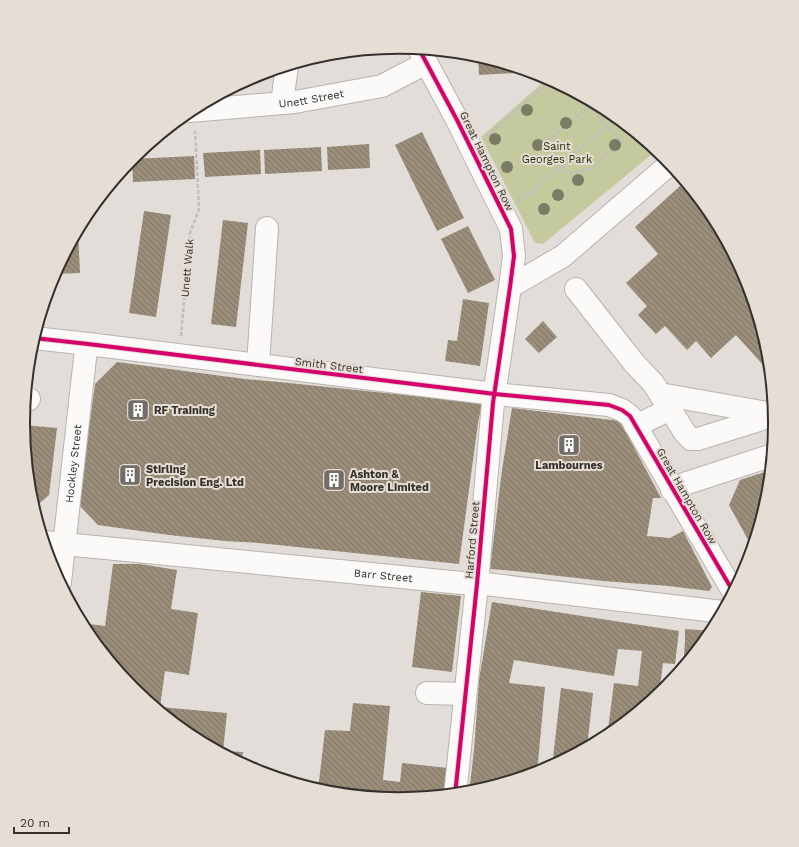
<svg xmlns="http://www.w3.org/2000/svg" width="799" height="847" viewBox="0 0 799 847" font-family="'Work Sans',sans-serif">
  <style>
    .park { fill: #c4ca9e }
    .building { fill: url(#building-back-hatch) }
    .lines { fill: none; stroke-linecap: round; stroke-linejoin: round }
    .minor-casing { stroke: #b7b3af; stroke-width: 24 }
    .path { stroke: #bfbebc; stroke-width: 2.5; stroke-dasharray: 4 2; stroke-linecap: butt }
    .minor { stroke: #fbfaf9; stroke-width: 22 }
    .cycleway-casing { stroke: #e6ddd4; stroke-width: 6 }
    .cycleway { stroke: #d6006c; stroke-width: 4 }
    .tree { fill: #7b7c66 }
    .labels { text-anchor: middle; stroke-width: 4; stroke-linejoin: round; paint-order: stroke }
    .street-label { font-size: 11px; fill: #34302d; stroke: #e6ddd4 }
    .park-label { font-size: 11px; fill: #272d08; stroke: #e6ddd4 }
    .poi-label { font-size: 11px; font-weight: bold; fill: #34302d; stroke: #e6ddd4; text-anchor: start }
    .rim { fill: none; stroke: #34302d; stroke-width: 2 }
  </style>
  <defs>
    <pattern id="building-back-hatch" width="6" height="6" patternUnits="userSpaceOnUse"><rect width="6" height="6" fill="#9a8d7a"/><path d="M-1 5l2 2M0 0l6 6M5-1l2 2" fill="none" stroke="#7e7464"/></pattern>
  </defs>
  <rect width="100%" height="100%" fill="#e2ddd8"/>
  <path class="park" d="M548 78 609 111 657 150 543 244 535 243 481 137Z"/>
  <g class="building">
    <path d="M349 52 335 60 332 54 343 53Z"/>
    <path d="M478 56 514 67 515 73 479 75Z"/>
    <path d="M422 132 464 218 437 231 395 145Z"/>
    <path d="M369 144 370 168 328 170 327 147Z"/>
    <path d="M321 147 322 171 265 174 264 150Z"/>
    <path d="M260 150 261 174 205 177 203 153Z"/>
    <path d="M194 156 195 179 133 182 132 159Z"/>
    <path d="M680 186 711 220 714 217 747 280 769 350 770 359 763 365 736 335 711 358 696 341 687 350 665 326 656 334 638 315 647 306 626 283 658 254 635 227Z"/>
    <path d="M144 211 171 215 156 317 129 313Z"/>
    <path d="M223 220 248 223 236 327 211 324Z"/>
    <path d="M468 226 495 280 468 293 441 239Z"/>
    <path d="M78 230 80 273 54 274 70 246Z"/>
    <path d="M463 299 489 303 480 366 445 361 448 340 457 341Z"/>
    <path d="M543 321 557 337 539 353 525 339Z"/>
    <path d="M117 362 245 379 279 382 482 403 478 423 459 564 259 543 225 541 169 535 98 525 80 506 88 436 95 384Z"/>
    <path d="M512 408 620 421 661 498H653L647 536 670 538 683 531 712 587 709 591 669 586 603 581 515 571 490 569 502 470Z"/>
    <path d="M23 425 57 428 49 495 34 508 30 497Z"/>
    <path d="M771 470 769 497 759 529H758L759 530 753 549 729 505 740 480Z"/>
    <path d="M113 564H140L177 570 171 609 198 613 189 675 165 671 160 707 227 713 223 751 243 752 241 764 190 736 133 690 86 632 81 623 105 626Z"/>
    <path d="M421 592 461 596 452 672 412 667Z"/>
    <path d="M492 602 679 631 675 664 663 663 659 695 607 737 614 683 638 686 642 651 618 649 614 676 514 660 509 683 545 687 537 773 473 793H469L474 750 479 680Z"/>
    <path d="M685 629 713 631 683 669 685 642Z"/>
    <path d="M561 688 593 693 587 748 552 767Z"/>
    <path d="M353 703 390 706 383 780 400 782 402 763 448 768 444 796 399 800 326 793 318 790 325 730 350 731Z"/>
  </g>
  <g class="lines">
    <g class="minor-casing">
      <g id="minor">
        <path d="M419 49 457 120 511 229 514 256 510 287 493 403 477 584 455 795"/>
        <path d="M282 103 287 66"/>
        <path id="s1" d="M190 111 295 102 382 86 426 63"/>
        <path d="M510 287 563 256 671 163"/>
        <path d="M576 289 634 363 653 383 670 409 646 421 635 425"/>
        <path d="M34 338 88 344 495 394 609 405 622 410 630 416 734 593"/>
        <path d="M258 365 267 228"/>
        <path d="M660 394 773 414"/>
        <path d="M25 399H29"/>
        <path d="M670 409 685 433 691 439H698L775 415"/>
        <path d="M672 490 684 484 773 455"/>
        <path id="s2" d="M44 542 462 583 485 584 723 612"/>
        <path id="s3" d="M60 582 85 358 88 344"/>
        <path d="M427 693 465 694"/>
      </g>
    </g>
    <g class="path">
      <path d="M589 106 622 142 590 169 569 174 544 144Z"/>
      <path d="M487 136 552 80"/>
      <path d="M519 202 617 117"/>
      <path d="M181 336 190 233 199 209 195 131"/>
    </g>
    <use href="#minor" class="minor"/>
    <g class="cycleway-casing">
      <g id="cycleway">
        <path d="M419 49 457 120 511 229 514 256 510 287 493 403 477 584 455 795"/>
        <path d="M34 338 88 344 495 394 609 405 622 410 630 416 734 593"/>
      </g>
    </g>
    <use href="#cycleway" class="cycleway"/>
  </g>
  <g class="tree">
    <circle cx="527" cy="110" r="6"/>
    <circle cx="566" cy="123" r="6"/>
    <circle cx="495" cy="139" r="6"/>
    <circle cx="538" cy="145" r="6"/>
    <circle cx="615" cy="145" r="6"/>
    <circle cx="507" cy="167" r="6"/>
    <circle cx="578" cy="180" r="6"/>
    <circle cx="558" cy="195" r="6"/>
    <circle cx="544" cy="209" r="6"/>
  </g>
  <defs>
    <g id="building-square" transform="scale(1.15)"><rect x="-9" y="-9" width="18" height="18" rx="4" fill="#716d69" stroke="#e6ddd4"/><path d="M-4-6H4V6H1V3H-1V6H-4ZM-2.5-4.3h1.7v1.8h-1.7ZM.8-4.3h1.7v1.8H.8ZM-2.5-1h1.7V.8h-1.7ZM.8-1h1.7V.8H.8Z" fill="#fff"/></g>
  </defs>
  <g fill-rule="evenodd">
    <use href="#building-square" x="138" y="410"/>
    <use href="#building-square" x="569" y="445"/>
    <use href="#building-square" x="130" y="475"/>
    <use href="#building-square" x="334" y="480"/>
  </g>
  <g class="labels">
    <g class="street-label">
      <text dy="4" stroke="none"><textPath href="#s1" startOffset="122">Unett Street</textPath></text>
      <text transform="translate(487 161) rotate(64)" y="4">Great Hampton Row</text>
      <text transform="translate(187 268) rotate(-85)" y="4">Unett Walk</text>
      <text transform="translate(329 365) rotate(7)" y="4">Smith Street</text>
      <text dy="4" stroke="none"><textPath href="#s3" startOffset="119">Hockley Street</textPath></text>
      <text transform="translate(687 496) rotate(60)" y="4">Great Hampton Row</text>
      <text transform="translate(472 540) rotate(-85)" y="4">Harford Street</text>
      <text dy="4" stroke="none"><textPath href="#s2" startOffset="341">Barr Street</textPath></text>
    </g>
    <g class="park-label">
      <text x="557" y="150">Saint<tspan x="557" dy="13">Georges Park</tspan></text>
    </g>
    <g class="poi-label">
      <text x="154" y="414">RF Training</text>
      <text x="569" y="469" text-anchor="middle">Lambournes</text>
      <text x="146" y="473">Stirling<tspan x="146" dy="13">Precision Eng. Ltd</tspan></text>
      <text x="350" y="478">Ashton &amp;<tspan x="350" dy="13">Moore Limited</tspan></text>
    </g>
  </g>
  <path d="M0 0H799V847H0ZM30 423a369 369 0 1 1 738 0a369 369 0 1 1-738 0Z" fill="#e6ddd4" fill-rule="evenodd"/>
  <path class="rim" d="M30 423a369 369 0 1 1 738 0a369 369 0 1 1-738 0Z"/>
  <path d="M14 827v6h55v-6" fill="none" stroke="#34302d" stroke-width="2"/>
  <text x="20" y="827" font-size="12" fill="#34302d" stroke="#e6ddd4" stroke-width="3" paint-order="stroke">20 m</text>
</svg>
